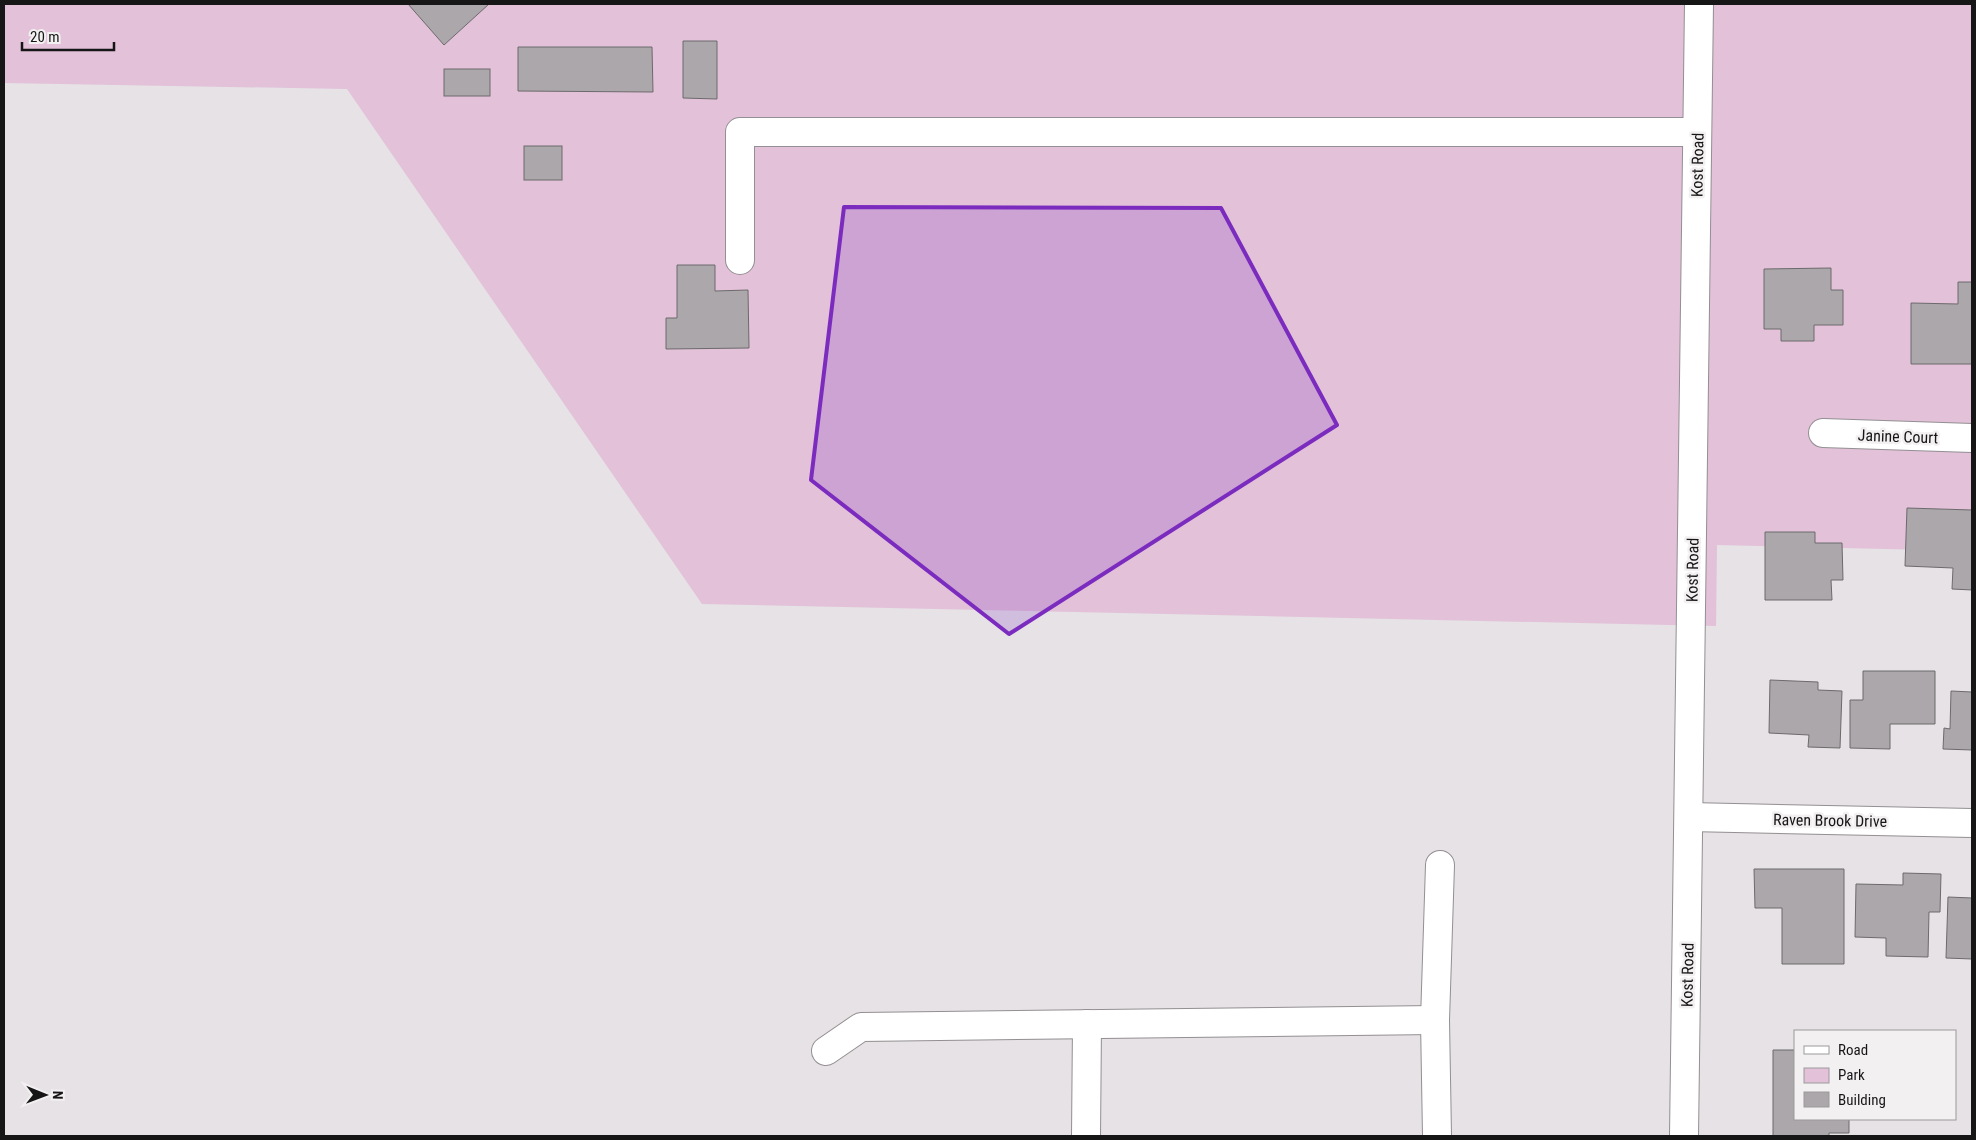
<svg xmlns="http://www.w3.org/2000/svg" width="1976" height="1140" viewBox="0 0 1976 1140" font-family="'Roboto Condensed',sans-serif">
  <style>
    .green { fill: #e2c1d9 }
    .building { fill: #aba7aa; stroke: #6d6a6c }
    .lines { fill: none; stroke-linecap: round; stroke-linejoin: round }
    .minor-casing { stroke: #938f92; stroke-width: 30 }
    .minor { stroke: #fff; stroke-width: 28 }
    .marked { fill: #7b2cbf; fill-opacity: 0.2; stroke: #7b2cbf; stroke-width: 4; stroke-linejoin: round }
    .labels { text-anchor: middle; stroke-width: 5; stroke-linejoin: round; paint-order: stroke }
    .street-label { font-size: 16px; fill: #171617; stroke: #f3f0f2 }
  </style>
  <rect width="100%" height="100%" fill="#e6e2e5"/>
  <path class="green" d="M4 4H1972V551L1717 545 1716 626 702 604 347 89 4 83Z"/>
  <g class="building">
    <path d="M408 4H489L444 45Z"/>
    <path d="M683 41H717V99L683 98Z"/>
    <path d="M518 47H652L653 92 518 91Z"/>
    <rect x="444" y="69" width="46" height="27"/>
    <rect x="524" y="146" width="38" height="34"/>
    <path d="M677 265H715V291L748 290 749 348 666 349V318H677Z"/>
    <path d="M1831 268V290H1843V325H1814V341H1781V329H1764V269Z"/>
    <path d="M1958 282H1972V364H1911V303L1958 304Z"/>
    <path d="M1907 508 1972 510V590L1952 589 1953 568 1905 566Z"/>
    <path d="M1765 532H1815V543H1842L1843 580H1831L1832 600H1765Z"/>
    <path d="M1863 671H1935V724H1890V749L1850 748V700H1863Z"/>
    <path d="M1770 680 1818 682V690L1842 691 1840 748 1808 747 1809 735 1769 733Z"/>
    <path d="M1951 691 1972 692V750L1943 749 1944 728 1950 729Z"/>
    <path d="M1754 869H1844V964H1782V908H1755Z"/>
    <path d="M1903 873 1941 874 1940 912H1929L1928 957 1886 956V938L1855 937 1856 884 1903 885Z"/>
    <path d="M1948 897 1972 898V959L1946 958Z"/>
    <path d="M1773 1050H1795V1119H1849V1133H1829V1136H1773Z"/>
  </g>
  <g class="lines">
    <g class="minor-casing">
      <g id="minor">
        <path d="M740 260V132H1697"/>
        <path d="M1823 433 1972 438"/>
        <path d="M1689 817 1972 823"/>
        <path d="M826 1051 861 1027 1435 1020"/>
        <path d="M1086 1136 1087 1024"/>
        <path d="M1437 1136 1435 1020 1440 865"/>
        <path d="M1684 1136 1699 4"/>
      </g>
    </g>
    <use href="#minor" class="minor"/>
  </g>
  <path class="marked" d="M844 207 1221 208 1337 425 1009 634 811 480Z"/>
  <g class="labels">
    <g class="street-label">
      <text transform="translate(1697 165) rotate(-89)" y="6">Kost Road</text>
      <text transform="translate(1898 436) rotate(2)" y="6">Janine Court</text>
      <text transform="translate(1692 570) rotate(-89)" y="6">Kost Road</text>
      <text transform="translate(1830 820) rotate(1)" y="6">Raven Brook Drive</text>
      <text transform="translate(1687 975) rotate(-89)" y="6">Kost Road</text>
    </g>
  </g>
  <rect width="1976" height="1140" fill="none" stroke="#171617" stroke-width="10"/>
  <rect x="1794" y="1030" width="162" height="90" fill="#f3f0f2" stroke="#9b999a"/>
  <rect x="1804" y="1046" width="25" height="8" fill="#ffffff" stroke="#9b999a"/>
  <text x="1838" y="1055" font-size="15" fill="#171617">Road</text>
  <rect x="1804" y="1068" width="25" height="15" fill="#e2c1d9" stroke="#9b999a"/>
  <text x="1838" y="1080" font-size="15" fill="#171617">Park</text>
  <rect x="1804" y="1092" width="25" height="15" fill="#aba7aa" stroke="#9b999a"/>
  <text x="1838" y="1105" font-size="15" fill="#171617">Building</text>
  <g transform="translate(45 1095) rotate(91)" stroke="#f3f0f2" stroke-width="4" paint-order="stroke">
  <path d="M0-4L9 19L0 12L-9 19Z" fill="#171617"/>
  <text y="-8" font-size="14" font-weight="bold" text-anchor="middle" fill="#171617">N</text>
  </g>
  <path d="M22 42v8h92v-8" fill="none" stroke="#171617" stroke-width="2.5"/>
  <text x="30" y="42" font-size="15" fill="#171617" stroke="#f3f0f2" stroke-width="4" paint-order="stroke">20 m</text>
</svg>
